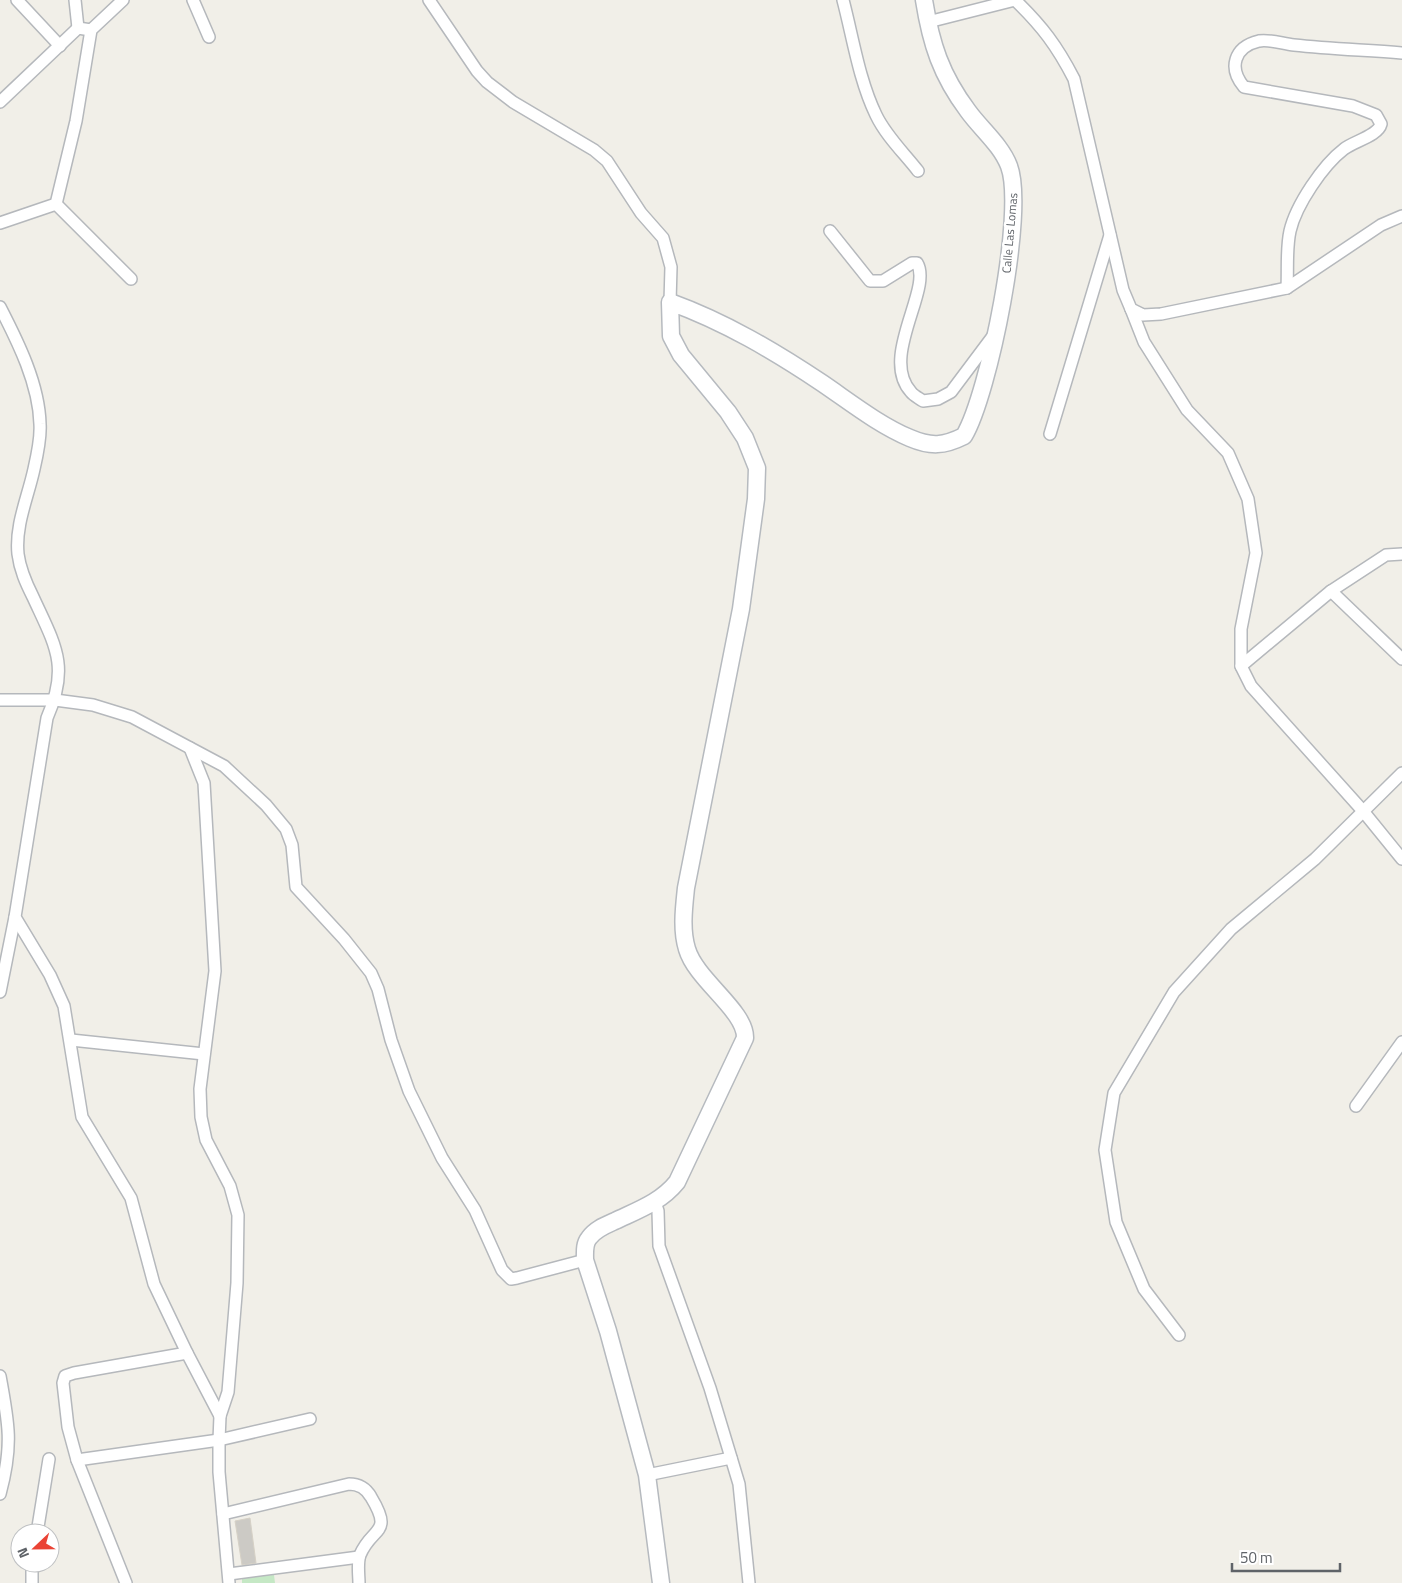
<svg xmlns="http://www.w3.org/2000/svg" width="1402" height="1583" viewBox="0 0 1402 1583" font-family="'Titillium Web',sans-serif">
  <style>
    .green { fill: #c5e8c5 }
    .building { fill: #cccac5; stroke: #d6d1c6 }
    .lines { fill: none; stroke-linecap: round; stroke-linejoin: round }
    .street-casing { stroke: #b5b8bc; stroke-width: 14 }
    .secondary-casing { stroke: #b6babf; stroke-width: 19 }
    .street { stroke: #fff; stroke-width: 11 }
    .secondary { stroke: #fff; stroke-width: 16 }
    .labels { text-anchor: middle; stroke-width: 5; stroke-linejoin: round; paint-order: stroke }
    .street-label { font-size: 12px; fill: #5f6368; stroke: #fff }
  </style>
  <rect width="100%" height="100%" fill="#f1efe8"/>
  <path class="green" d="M274 1575 275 1583H242V1577Z"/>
  <path class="building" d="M250 1518 256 1563 242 1565 235 1521Z"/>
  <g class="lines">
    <g class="street-casing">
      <g id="street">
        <path d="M17 0 60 46"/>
        <path d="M75 0 78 28"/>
        <path d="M193 0 209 37"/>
        <path d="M429 0 477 71 487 82 513 102 594 150 607 161 641 213 663 238 671 267 670 302"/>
        <path d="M843 0C853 38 859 80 876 115 886 136 904 153 918 171"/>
        <path d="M1015 0C1042 26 1057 46 1074 79L1123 290 1131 309 1143 315 1161 314 1287 288 1381 225 1402 216"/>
        <path d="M928 22 1015 0"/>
        <path d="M0 102 78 28 91 30"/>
        <path d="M56 204 131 279"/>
        <path d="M0 223 56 204 76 121 91 30 123 0"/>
        <path d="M830 231 870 281H883L912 263H917C933 289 879 357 911 392 914 396 919 398 923 401L938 399 951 392 993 336"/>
        <path d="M1287 288C1288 270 1286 249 1290 231 1296 205 1323 165 1344 149 1354 141 1378 136 1381 124L1376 115 1353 106 1244 87C1228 68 1234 47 1259 41 1270 39 1283 44 1294 45 1330 49 1366 50 1402 53"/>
        <path d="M0 307C18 342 39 384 40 424 41 438 37 456 34 469 28 497 15 525 18 554 20 570 26 583 33 597 55 645 70 666 47 718L15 917 50 975 64 1006 82 1117 131 1198 154 1284 187 1353 220 1416"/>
        <path d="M1131 309 1144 342 1187 410 1228 453 1248 499 1256 553 1241 629V666L1251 686 1363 811 1402 859"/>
        <path d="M1050 434 1110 235"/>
        <path d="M1331 591 1402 659"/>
        <path d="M1241 666 1331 591 1386 555 1402 554"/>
        <path d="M0 700H55L93 705 132 717 224 766 266 805 286 829 292 845 296 887 344 939 371 973 378 989 391 1040 409 1091 442 1158 475 1210 502 1270 511 1279 517 1278 585 1260"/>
        <path d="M190 748 204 783 215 971 200 1089 201 1117 206 1140 230 1186 238 1215 237 1283 228 1392 220 1416 219 1440V1472L229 1583"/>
        <path d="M0 992 15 917"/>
        <path d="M71 1040 204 1054"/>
        <path d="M1356 1106 1402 1042"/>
        <path d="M655 1202 658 1211 659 1246 710 1388 739 1484 749 1583"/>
        <path d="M1179 1335 1144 1289 1116 1222 1105 1150 1114 1093 1174 992 1231 929 1315 859 1402 773"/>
        <path d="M0 1376C9 1424 13 1446 0 1494"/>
        <path d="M77 1460 219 1440 310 1419"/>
        <path d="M647 1475 731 1458"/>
        <path d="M223 1514 349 1484C359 1484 366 1488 371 1497 394 1535 372 1526 360 1555 357 1563 359 1575 359 1583"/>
        <path d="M37 1533 49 1459"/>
        <path d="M32 1563V1583"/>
        <path d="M229 1574 359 1557"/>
        <path d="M126 1583 77 1460 68 1427 63 1383 65 1376 74 1373 187 1353"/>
      </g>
    </g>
    <g class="secondary-casing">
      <path id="secondary" d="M661 1583 647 1475 608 1331 585 1260C585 1252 584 1244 589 1238 595 1229 606 1225 615 1221 638 1210 661 1202 677 1182L745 1038C746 1011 696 980 687 949 681 930 684 907 686 888L741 609 756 499 757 468 745 438 728 412 681 355 671 336 670 302C725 322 774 351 822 383 850 402 879 425 910 438 931 447 944 446 964 436 989 394 1026 211 1009 166 1001 145 981 129 968 111 941 75 931 44 924 0"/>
    </g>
    <use href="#street" class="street"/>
    <use href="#secondary" class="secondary"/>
  </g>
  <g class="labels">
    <g class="street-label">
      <text transform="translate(1010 233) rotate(-85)" y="4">Calle Las Lomas</text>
    </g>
  </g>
  <g transform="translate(35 1548) rotate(248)"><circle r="24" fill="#ffffff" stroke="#bfc1c3"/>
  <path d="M0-4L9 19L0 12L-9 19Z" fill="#ea4335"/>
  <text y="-8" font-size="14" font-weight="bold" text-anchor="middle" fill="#5f6368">N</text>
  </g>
  <path d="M1232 1563v8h108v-8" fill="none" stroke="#5f6368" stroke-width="2.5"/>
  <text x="1240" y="1563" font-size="15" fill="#5f6368" stroke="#ffffff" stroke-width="4" paint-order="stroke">50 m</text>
</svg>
